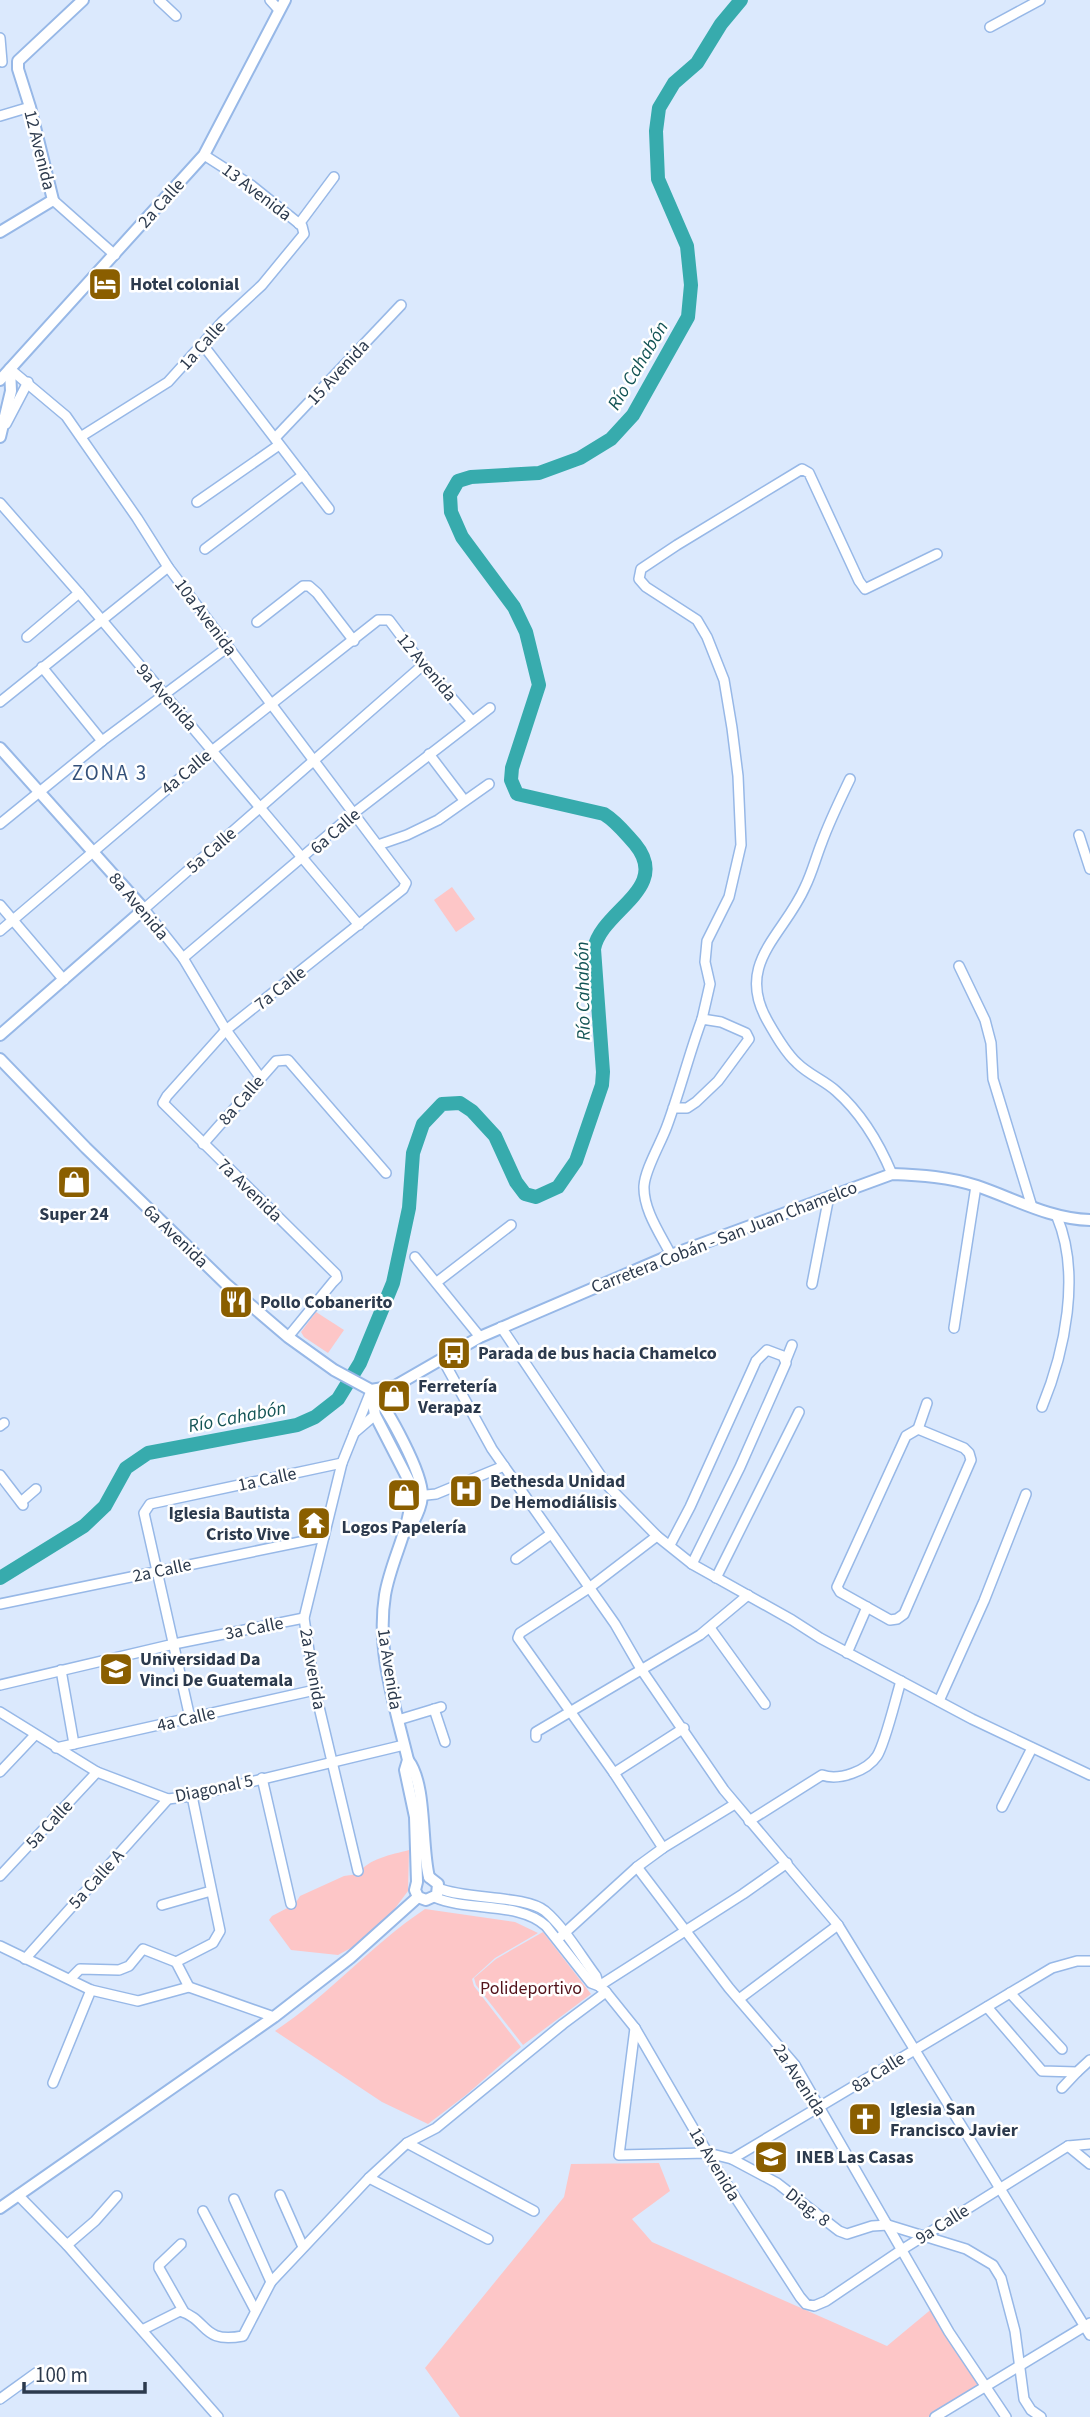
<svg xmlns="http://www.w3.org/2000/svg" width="1090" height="2417" viewBox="0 0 1090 2417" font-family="'Source Sans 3',sans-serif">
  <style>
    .green { fill: #fdc6c7 }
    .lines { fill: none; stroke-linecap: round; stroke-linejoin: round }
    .river { stroke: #37abad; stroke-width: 14 }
    .minor-casing { stroke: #97b8e7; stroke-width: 12 }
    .major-casing { stroke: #97b8e7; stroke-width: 14 }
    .minor { stroke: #fff; stroke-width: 9 }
    .major { stroke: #fff; stroke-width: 10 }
    .labels { text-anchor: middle; stroke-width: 5; stroke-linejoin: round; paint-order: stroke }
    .street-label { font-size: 18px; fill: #2c3a4d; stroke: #fff }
    .poi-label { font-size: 18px; font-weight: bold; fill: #2c3a4d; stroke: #fff; text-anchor: start }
    .park-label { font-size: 18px; fill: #52131b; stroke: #fff }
    .water-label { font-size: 19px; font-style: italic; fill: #135455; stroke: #fff }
    .quarter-label { font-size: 21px; letter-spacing: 2px; fill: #34517a; stroke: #fff }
  </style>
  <rect width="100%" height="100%" fill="#dbe9fd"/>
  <g class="green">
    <path d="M452 887 475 919 456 932 434 900Z"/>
    <path d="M316 1312 344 1330 328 1353 304 1337 301 1332Z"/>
    <path d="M409 1850 408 1891 387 1919 360 1943 338 1955 291 1950 269 1920 272 1916 295 1904 300 1896 344 1876 358 1874C369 1858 391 1855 409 1850Z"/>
    <path d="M425 1909 515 1922 538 1933 495 1958 472 1979 474 1986 521 2047 466 2095 428 2124 382 2102 275 2031C329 1995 371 1945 425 1909Z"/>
    <path d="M543 1932 591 1994 523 2045 476 1985 474 1978 496 1959Z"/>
    <path d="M659 2163 670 2191 632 2219 652 2242 887 2346 934 2307 980 2383 928 2417H460L425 2368 564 2197 571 2164Z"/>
  </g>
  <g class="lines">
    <path class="river" d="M0 1578 84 1526 105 1506 126 1468 148 1453 297 1425 315 1417 338 1399 360 1363 393 1283 409 1208 413 1153 423 1124 442 1104 460 1103 472 1111 495 1136 516 1182 525 1194 536 1197 558 1187 576 1161 602 1085 603 1072 594 949C601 910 672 889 635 844 625 833 617 822 604 814L517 794 511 780 512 768 539 685 526 632 514 607 462 537 451 512 450 495 458 481 471 477 539 473 580 458 611 439 633 415 688 317 691 285 687 246 658 179 656 131 659 108 674 83 697 63 721 24 741 0"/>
    <g class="minor-casing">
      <g id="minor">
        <path d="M159 0 176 16"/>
        <path d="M270 0 279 10"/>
        <path d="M990 27 1040 0"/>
        <path d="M0 38 2 62"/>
        <path d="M0 116 30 107"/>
        <path d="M53 200 115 255"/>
        <path d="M299 224 334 177"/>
        <path d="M203 345 329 509"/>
        <path d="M10 369 66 416 137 518 168 567 406 883 403 889 226 1030 167 1096 163 1103 336 1274 337 1278 333 1282 288 1337"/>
        <path d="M6 424 28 382"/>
        <path d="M82 436 168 382 222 322 262 285 304 234 302 226 251 185 204 155"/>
        <path d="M275 438 401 305"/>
        <path d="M197 502 279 445"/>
        <path d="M0 503 79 593 359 925"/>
        <path d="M205 549 303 475"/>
        <path d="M257 622 303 586H309L317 593 354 641"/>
        <path d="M27 637 79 593"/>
        <path d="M42 667 102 741"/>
        <path d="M0 702 168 567"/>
        <path d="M429 754 464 800"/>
        <path d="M850 779C840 800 830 820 822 842 816 857 812 873 805 887 784 935 735 963 767 1020 775 1034 785 1052 797 1063 809 1075 824 1080 836 1091 861 1113 879 1143 892 1174"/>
        <path d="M0 824 102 741 228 647"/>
        <path d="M1079 835 1090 869"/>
        <path d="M378 845 407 835 438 820 489 784"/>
        <path d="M0 905 64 980"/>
        <path d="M0 931 213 750 378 620H389L423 665 472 721"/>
        <path d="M183 958 354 813 490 708"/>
        <path d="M959 966 985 1020 991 1043 993 1079 1032 1207"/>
        <path d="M702 1019 710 984 705 962 707 941 729 897 741 845 738 776 732 728 724 680 707 637 697 620 646 587 639 579 641 569 677 545 802 469 809 473 859 581 865 589 937 554"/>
        <path d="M260 1077 226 1030 183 958 144 909 423 665"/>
        <path d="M203 1144 276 1061 288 1060 386 1173"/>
        <path d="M671 1255C661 1235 643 1210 644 1186 645 1169 661 1143 667 1126 680 1091 689 1054 702 1019L721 1022 746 1033 749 1039 718 1081 696 1102 687 1108H673"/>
        <path d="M415 1257 480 1337"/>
        <path d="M437 1282 511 1225"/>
        <path d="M812 1284 829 1196"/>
        <path d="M501 1327 607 1485 657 1536 692 1564 792 1620 820 1638 972 1719 1090 1775"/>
        <path d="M954 1328 976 1186"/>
        <path d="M443 1360 492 1449 615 1624 641 1669 724 1790 838 1925 1090 2335"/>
        <path d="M786 1360 792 1345"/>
        <path d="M1042 1407C1065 1351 1081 1274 1057 1217"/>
        <path d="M0 1426 4 1423"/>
        <path d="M918 1429 964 1448 969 1453 971 1460 904 1614 897 1619 890 1620 840 1592 837 1587 906 1436Z"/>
        <path d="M918 1429 927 1403"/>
        <path d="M354 1433 375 1415"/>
        <path d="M0 1475 23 1505"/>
        <path d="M417 1496 436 1494 504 1466"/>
        <path d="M21 1502 36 1489"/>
        <path d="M657 1536 589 1588 520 1633 518 1638 614 1773 663 1848"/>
        <path d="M670 1545 690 1507 756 1361 767 1350 783 1356 786 1363 740 1467 692 1564"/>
        <path d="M516 1559 551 1534"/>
        <path d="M716 1578 799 1412"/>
        <path d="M0 1604 324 1537"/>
        <path d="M710 1628 765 1704"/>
        <path d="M847 1653 867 1607"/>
        <path d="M61 1670 74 1744"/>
        <path d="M0 1685 174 1644 304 1618"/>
        <path d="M939 1701 984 1601 1026 1494"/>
        <path d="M434 1709 445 1742"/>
        <path d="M0 1712 97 1772 168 1799 192 1796 404 1745"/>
        <path d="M190 1718 144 1513 150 1504 342 1463"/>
        <path d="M398 1720 441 1707"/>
        <path d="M536 1737V1732L700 1635 748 1595"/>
        <path d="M56 1748 315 1690"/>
        <path d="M0 1772 35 1735"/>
        <path d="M614 1773 684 1728"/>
        <path d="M262 1778 291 1904"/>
        <path d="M1002 1807 1032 1748"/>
        <path d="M749 1821 822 1775C839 1781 867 1771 877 1756 885 1744 896 1697 901 1681"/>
        <path d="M637 1867 729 1988 795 2065 949 2332 1006 2417"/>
        <path d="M358 1871 315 1690 304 1618 342 1463 371 1391"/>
        <path d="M0 1876 97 1772"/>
        <path d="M438 1888C466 1900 525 1895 545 1911 564 1927 581 1956 596 1976L599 1986"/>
        <path d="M434 1897C468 1912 519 1901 546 1926L591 1983 599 1986 606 1992 635 2028 717 2169 800 2297 806 2304 814 2306 826 2301 903 2249 1068 2146 1090 2144"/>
        <path d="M162 1905 211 1891"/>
        <path d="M558 1939 637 1867 663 1848 735 1804"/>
        <path d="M0 1946 91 1990 138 2001 189 1987 274 2017"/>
        <path d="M25 1959 168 1799"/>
        <path d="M70 1979 80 1969 119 1970 129 1966 143 1949 176 1962"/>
        <path d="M599 1986 743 1894 787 1863"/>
        <path d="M189 1987 176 1962 213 1943 220 1931 192 1796"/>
        <path d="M1010 1993 1062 2049"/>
        <path d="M739 1999 838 1925"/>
        <path d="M987 2007 1042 2071 1077 2072 1090 2060"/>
        <path d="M635 2028 619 2155 708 2153 732 2159 1052 1968 1077 1961H1090"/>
        <path d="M53 2083 91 1990"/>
        <path d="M1062 2088 1077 2072"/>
        <path d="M407 2143 534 2211"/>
        <path d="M1068 2146 1090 2164"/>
        <path d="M732 2159 777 2183 839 2231 847 2234 872 2226 888 2225 966 2249 993 2265 1001 2278 1015 2331 1024 2399 1031 2410 1041 2417"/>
        <path d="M369 2178 488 2239"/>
        <path d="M18 2195 67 2245 218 2417"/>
        <path d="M280 2195 303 2247"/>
        <path d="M234 2199 271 2282"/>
        <path d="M203 2211 255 2310"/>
        <path d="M181 2244 159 2265V2268L184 2312"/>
        <path d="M67 2245 95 2221 117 2196"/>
        <path d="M142 2330 180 2311C209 2320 201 2344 243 2336L271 2282 369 2178 407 2143 436 2128 563 2024 606 1992"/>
        <path d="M0 2399 36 2373"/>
        <path d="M935 2417 1090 2323"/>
      </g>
    </g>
    <g class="major-casing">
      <g id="major">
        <path d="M0 232 53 200 30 107 18 69V61L83 0"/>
        <path d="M0 380 204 155 285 0"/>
        <path d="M0 437 11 391 10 369"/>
        <path d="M0 748 144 909 0 1035"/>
        <path d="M0 1059 86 1148 226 1284 288 1337 334 1370 371 1390 395 1386 480 1337 671 1255 892 1174C921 1175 949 1177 977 1186 1015 1199 1050 1219 1090 1220"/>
        <path d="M371 1390 375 1415 411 1485C414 1523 391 1558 385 1595 376 1651 395 1706 408 1760L405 1770 415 1817 417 1882 415 1890 418 1897"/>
        <path d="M373 1392C388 1410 423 1473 422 1496 421 1508 414 1522 407 1532"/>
        <path d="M408 1760C427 1784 421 1846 429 1877"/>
        <path d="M418 1897 426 1900 437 1895 438 1884 429 1877"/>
        <path d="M0 2208 274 2017 350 1958 418 1897"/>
      </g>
    </g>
    <use href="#minor" class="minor"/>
    <use href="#major" class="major"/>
  </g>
  <defs>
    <g id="hotel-square" transform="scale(1.75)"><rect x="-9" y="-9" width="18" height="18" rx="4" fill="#8a5e00" stroke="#fff"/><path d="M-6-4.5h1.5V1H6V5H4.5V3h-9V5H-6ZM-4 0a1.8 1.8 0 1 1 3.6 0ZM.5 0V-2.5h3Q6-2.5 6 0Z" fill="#fff"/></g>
    <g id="shop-square" transform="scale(1.75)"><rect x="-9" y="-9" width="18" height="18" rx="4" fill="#8a5e00" stroke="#fff"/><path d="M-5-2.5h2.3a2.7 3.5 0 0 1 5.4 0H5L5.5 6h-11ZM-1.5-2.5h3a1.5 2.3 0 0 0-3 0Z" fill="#fff"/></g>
    <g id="restaurant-square" transform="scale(1.75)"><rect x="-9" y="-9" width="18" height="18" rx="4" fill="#8a5e00" stroke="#fff"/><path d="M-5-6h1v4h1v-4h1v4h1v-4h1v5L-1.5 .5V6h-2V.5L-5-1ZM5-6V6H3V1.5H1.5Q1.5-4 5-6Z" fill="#fff"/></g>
    <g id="bus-square" transform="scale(1.75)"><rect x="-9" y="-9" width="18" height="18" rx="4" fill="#8a5e00" stroke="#fff"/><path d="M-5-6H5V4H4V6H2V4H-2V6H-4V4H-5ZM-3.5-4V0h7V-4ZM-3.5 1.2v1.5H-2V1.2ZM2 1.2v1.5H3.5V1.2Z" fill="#fff"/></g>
    <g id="hospital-square" transform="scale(1.75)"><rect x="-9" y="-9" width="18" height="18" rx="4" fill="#8a5e00" stroke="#fff"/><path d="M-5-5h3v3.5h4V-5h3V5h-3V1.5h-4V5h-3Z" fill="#fff"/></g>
    <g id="temple-square" transform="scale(1.75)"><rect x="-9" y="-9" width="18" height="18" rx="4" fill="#8a5e00" stroke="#fff"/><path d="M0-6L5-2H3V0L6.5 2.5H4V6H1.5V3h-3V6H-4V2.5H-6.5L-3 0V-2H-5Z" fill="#fff"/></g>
    <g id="university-square" transform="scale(1.75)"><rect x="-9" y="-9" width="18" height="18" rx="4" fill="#8a5e00" stroke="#fff"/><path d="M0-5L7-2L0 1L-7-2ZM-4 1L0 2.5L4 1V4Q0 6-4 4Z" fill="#fff"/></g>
    <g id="church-square" transform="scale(1.75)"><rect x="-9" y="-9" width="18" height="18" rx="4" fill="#8a5e00" stroke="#fff"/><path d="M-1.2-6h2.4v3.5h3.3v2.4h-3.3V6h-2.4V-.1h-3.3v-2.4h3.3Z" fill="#fff"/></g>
  </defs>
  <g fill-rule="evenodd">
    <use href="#hotel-square" x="105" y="284"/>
    <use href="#shop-square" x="74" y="1182"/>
    <use href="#restaurant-square" x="236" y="1302"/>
    <use href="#bus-square" x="454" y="1353"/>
    <use href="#shop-square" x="394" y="1396"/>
    <use href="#hospital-square" x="466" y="1491"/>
    <use href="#shop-square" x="404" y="1495"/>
    <use href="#temple-square" x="314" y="1523"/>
    <use href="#university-square" x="116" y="1669"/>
    <use href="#church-square" x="865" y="2119"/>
    <use href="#university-square" x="771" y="2157"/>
  </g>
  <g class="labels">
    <g class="street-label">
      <text transform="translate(40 150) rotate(76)" y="6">12 Avenida</text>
      <text transform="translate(257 192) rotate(37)" y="6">13 Avenida</text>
      <text transform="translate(161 203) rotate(-48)" y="6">2a Calle</text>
      <text transform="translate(202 345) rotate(-48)" y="6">1a Calle</text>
      <text transform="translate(338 372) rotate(-47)" y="6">15 Avenida</text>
      <text transform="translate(206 617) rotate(53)" y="6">10a Avenida</text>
      <text transform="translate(427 667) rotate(50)" y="6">12 Avenida</text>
      <text transform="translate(167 697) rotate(49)" y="6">9a Avenida</text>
      <text transform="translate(186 772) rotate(-40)" y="6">4a Calle</text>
      <text transform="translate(335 831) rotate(-41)" y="6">6a Calle</text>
      <text transform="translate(211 850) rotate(-41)" y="6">5a Calle</text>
      <text transform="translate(139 906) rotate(50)" y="6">8a Avenida</text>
      <text transform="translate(280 988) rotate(-38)" y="6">7a Calle</text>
      <text transform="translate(241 1100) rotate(-49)" y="6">8a Calle</text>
      <text transform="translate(250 1190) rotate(44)" y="6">7a Avenida</text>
      <text transform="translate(176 1236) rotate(44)" y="6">6a Avenida</text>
      <text transform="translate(724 1237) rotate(-21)" y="6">Carretera Cobán - San Juan Chamelco</text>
      <text transform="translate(267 1479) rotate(-12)" y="6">1a Calle</text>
      <text transform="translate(162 1570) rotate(-12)" y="6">2a Calle</text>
      <text transform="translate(254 1628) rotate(-11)" y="6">3a Calle</text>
      <text transform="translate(313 1669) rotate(80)" y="6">2a Avenida</text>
      <text transform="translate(390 1669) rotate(81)" y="6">1a Avenida</text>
      <text transform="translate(186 1719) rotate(-13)" y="6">4a Calle</text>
      <text transform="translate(214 1788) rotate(-12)" y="6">Diagonal 5</text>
      <text transform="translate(49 1824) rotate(-47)" y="6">5a Calle</text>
      <text transform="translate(96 1879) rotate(-48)" y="6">5a Calle A</text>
      <text transform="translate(878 2072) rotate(-32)" y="6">8a Calle</text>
      <text transform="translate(800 2080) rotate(57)" y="6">2a Avenida</text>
      <text transform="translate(715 2164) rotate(59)" y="6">1a Avenida</text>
      <text transform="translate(808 2207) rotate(38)" y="6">Diag. 8</text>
      <text transform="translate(942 2224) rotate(-32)" y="6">9a Calle</text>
    </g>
    <g class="poi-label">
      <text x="130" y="290">Hotel colonial</text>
      <text x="74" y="1220" text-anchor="middle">Super 24</text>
      <text x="260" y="1308">Pollo Cobanerito</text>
      <text x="478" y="1359">Parada de bus hacia Chamelco</text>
      <text x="418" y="1392">Ferretería<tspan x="418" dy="21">Verapaz</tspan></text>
      <text x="490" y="1487">Bethesda Unidad<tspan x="490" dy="21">De Hemodiálisis</tspan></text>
      <text x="290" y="1519" text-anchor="end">Iglesia Bautista<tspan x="290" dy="21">Cristo Vive</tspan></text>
      <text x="404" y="1533" text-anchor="middle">Logos Papelería</text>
      <text x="140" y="1665">Universidad Da<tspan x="140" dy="21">Vinci De Guatemala</tspan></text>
      <text x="890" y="2115">Iglesia San<tspan x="890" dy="21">Francisco Javier</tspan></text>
      <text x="796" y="2163">INEB Las Casas</text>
    </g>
    <g class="park-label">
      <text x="531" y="1994">Polideportivo</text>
    </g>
    <g class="water-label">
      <text transform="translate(637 365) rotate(-59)" y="7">Río Cahabón</text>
      <text transform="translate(582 991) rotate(-91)" y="7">Río Cahabón</text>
      <text transform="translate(237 1416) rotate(-11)" y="7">Río Cahabón</text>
    </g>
    <g class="quarter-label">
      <text x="110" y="780">ZONA 3</text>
    </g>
  </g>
  <path d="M24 2382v10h121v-10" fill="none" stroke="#2c3a4d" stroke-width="3.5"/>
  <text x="35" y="2382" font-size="21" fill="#2c3a4d" stroke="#ffffff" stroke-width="5" paint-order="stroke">100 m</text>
</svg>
